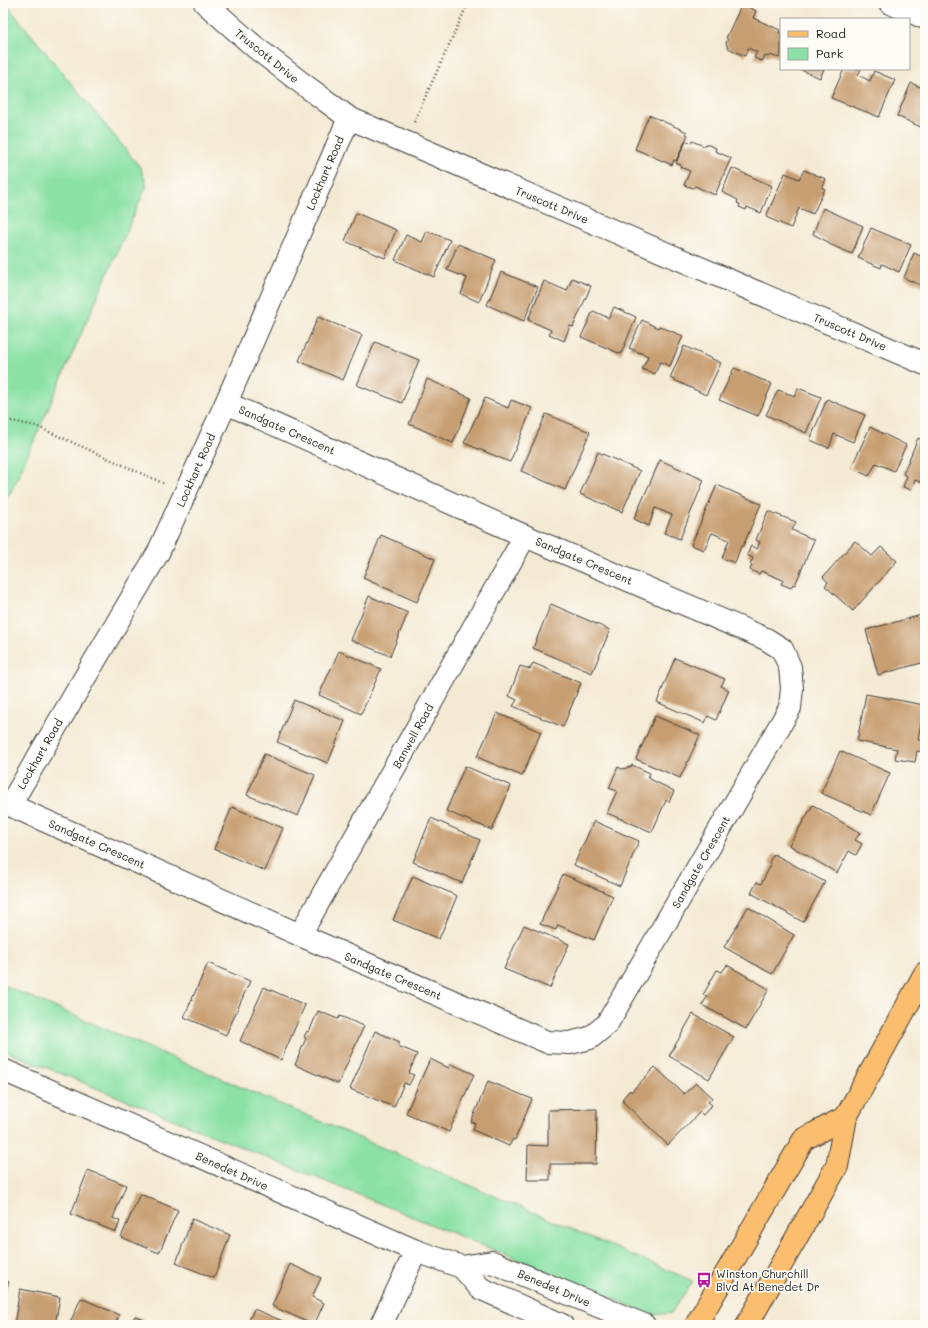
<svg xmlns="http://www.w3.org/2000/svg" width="928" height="1328" viewBox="0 0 928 1328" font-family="Mali,sans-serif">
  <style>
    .green { fill: #8be1a5; stroke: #547e60 }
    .building { fill: #c79e71 }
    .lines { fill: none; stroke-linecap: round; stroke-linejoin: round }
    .minor-casing { stroke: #3c3b38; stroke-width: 24 }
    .major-casing { stroke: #3c3b38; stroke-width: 24 }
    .path { stroke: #3c3b38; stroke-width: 2.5; stroke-dasharray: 1 3; stroke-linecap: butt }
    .minor { stroke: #fff; stroke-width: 22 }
    .major { stroke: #fbbd6e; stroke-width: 22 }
    .labels { text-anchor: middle; stroke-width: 3.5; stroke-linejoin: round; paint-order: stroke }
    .street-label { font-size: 11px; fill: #1c1c1c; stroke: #fdfcf7 }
    .poi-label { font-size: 11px; fill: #1c1c1c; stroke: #fdfcf7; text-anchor: start }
  </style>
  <rect width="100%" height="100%" fill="#fdfcf7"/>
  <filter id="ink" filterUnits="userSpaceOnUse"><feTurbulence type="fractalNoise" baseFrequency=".025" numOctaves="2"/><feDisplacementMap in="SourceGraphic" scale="8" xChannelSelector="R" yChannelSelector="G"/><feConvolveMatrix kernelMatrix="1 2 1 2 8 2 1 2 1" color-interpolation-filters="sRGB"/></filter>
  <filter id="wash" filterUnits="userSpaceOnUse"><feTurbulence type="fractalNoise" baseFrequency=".012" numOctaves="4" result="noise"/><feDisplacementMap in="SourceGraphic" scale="16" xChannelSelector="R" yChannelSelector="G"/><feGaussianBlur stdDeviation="0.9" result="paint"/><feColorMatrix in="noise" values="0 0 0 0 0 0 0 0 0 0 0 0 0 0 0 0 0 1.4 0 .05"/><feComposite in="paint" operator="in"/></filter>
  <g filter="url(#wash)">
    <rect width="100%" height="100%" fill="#f4ead4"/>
    <g class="green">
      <path d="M3 3H5L140 167 147 185 13 488 3 505Z"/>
      <path d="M3 985 693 1281 671 1313 653 1315 3 1050Z"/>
    </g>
    <g id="blocks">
      <g class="building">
        <path d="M742 4 756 11 753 18 780 30 779 33H781V53L779 58 770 55 768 57 765 56 762 61 754 58 757 52 748 48 745 56 728 48 726 43 728 39 726 38Z"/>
        <path d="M799 69H824L820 78Z"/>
        <path d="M844 69H861L858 75 870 81 874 71 895 80 879 117 831 98Z"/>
        <path d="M911 83 925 89V129L897 116Z"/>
        <path d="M649 115 687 132 686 134 688 135 676 161 674 160 672 165 635 149Z"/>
        <path d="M686 141 691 143 692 141 704 146 706 144 716 148 715 151 731 158 715 195 695 186 693 188 684 185 690 171 680 167 681 165 676 163Z"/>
        <path d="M732 168 772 186 761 213 747 207 746 210 739 207 740 204 737 203 738 200 722 192Z"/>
        <path d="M804 170 826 179 822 188 825 189 813 214 799 208 791 228 766 217 785 173 799 179Z"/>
        <path d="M823 208 863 226 852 254 829 244 828 242 813 234Z"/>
        <path d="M356 213 396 230 385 258 345 241Z"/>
        <path d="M871 228 911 245 899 272 882 264 881 268 858 258Z"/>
        <path d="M427 231 450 240 434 277 395 260 406 235 422 242Z"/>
        <path d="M458 244 496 260 479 302 461 294 467 278 447 270Z"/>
        <path d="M914 253 925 258V287L904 278Z"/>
        <path d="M501 272 538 287 524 321 487 305Z"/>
        <path d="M572 278 591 286 573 327 570 326 564 341 549 334 551 330 528 320 544 281 567 291Z"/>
        <path d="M614 307 636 317 621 354 581 337 593 311 609 318Z"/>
        <path d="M318 317 362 335 343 380 299 361Z"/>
        <path d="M642 320 658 328 659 326 683 336 670 366 660 362 655 374 642 369 648 356 629 348Z"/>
        <path d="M375 342 419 360 402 403 357 385Z"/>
        <path d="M684 346 721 363 706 395 670 378Z"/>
        <path d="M734 368 772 384 758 416 719 400Z"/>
        <path d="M427 379 471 398 453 443 409 424Z"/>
        <path d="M798 388 821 397 806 433 766 415 778 390 795 396Z"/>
        <path d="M485 398 508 408 511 400 532 408 510 462 464 443Z"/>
        <path d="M827 399 865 415 853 442 834 434 829 448 810 440Z"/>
        <path d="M546 414 590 432 565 490 521 471Z"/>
        <path d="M870 427 906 445 894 471 876 463 869 476 851 468Z"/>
        <path d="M918 438 925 442V484L915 480 911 490 903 487 907 476 903 474Z"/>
        <path d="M598 452 640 471 622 512 580 494Z"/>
        <path d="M660 460 704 480 680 539 664 533 672 515 655 508 649 526 634 519Z"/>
        <path d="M717 485 761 504 743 546H741L735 563 722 558 729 540 712 533 704 550 691 545Z"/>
        <path d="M768 511 796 522 792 530 814 540 795 585 793 584 791 588 781 584 783 580 761 571 759 574 750 570 752 565 750 564 753 558 747 555 751 546 757 549 760 542 756 540Z"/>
        <path d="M381 535 435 559 417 602 363 578Z"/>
        <path d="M855 541 872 556 881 547 897 561 853 611 825 586 828 582 823 577Z"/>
        <path d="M369 596 408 613 390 656 351 640Z"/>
        <path d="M551 604 610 630 592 673 533 648Z"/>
        <path d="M925 614V662L878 675 866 630Z"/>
        <path d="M339 651 381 669 361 714 319 695Z"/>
        <path d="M675 658 725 679 721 686 729 690 716 720 708 716 705 723 657 702Z"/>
        <path d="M533 663 581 683 563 727 513 706 517 700 509 696 520 666 530 669Z"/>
        <path d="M866 694 924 705 918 740 925 741V752L917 751 915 762 895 759 897 749 857 741Z"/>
        <path d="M294 700 345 721 328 763 277 742Z"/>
        <path d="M497 713 541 732 522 776 477 757Z"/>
        <path d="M655 716 700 735 680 778 636 759Z"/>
        <path d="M840 751 890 773 871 815 821 793Z"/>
        <path d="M264 754 315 775 298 816 247 795Z"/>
        <path d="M632 765 650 773 648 778 674 791 669 802 666 800 652 832 607 813 617 791 609 788 618 767 622 769 631 767Z"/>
        <path d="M465 766 511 786 492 830 446 811Z"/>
        <path d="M813 805 860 833 855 840 862 844 856 855 849 851 837 873 789 845Z"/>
        <path d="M232 807 283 828 265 871 214 849Z"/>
        <path d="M431 818 480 840 462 883 413 862Z"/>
        <path d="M594 821 639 841 620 886 574 865Z"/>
        <path d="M774 854 825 882 803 922 751 893 757 882 761 884 771 865 769 862Z"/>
        <path d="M563 874 613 896 594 940 558 925 556 930 540 924Z"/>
        <path d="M413 876 457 896 439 939 393 920Z"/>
        <path d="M748 907 794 935 772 974 724 947Z"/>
        <path d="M524 925 569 944 550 988 504 969Z"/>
        <path d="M208 963 250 981 226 1035 184 1017Z"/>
        <path d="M727 965 769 989 746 1029 702 1005 707 997 703 995 717 970 722 972Z"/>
        <path d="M264 987 305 1005 281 1060 240 1041Z"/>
        <path d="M318 1011 338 1019 340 1016 364 1026 338 1084 295 1065 306 1038 304 1037 307 1031 309 1032Z"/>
        <path d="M693 1014 734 1037 709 1079 669 1056Z"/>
        <path d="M375 1031 400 1042 398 1046 417 1054 409 1073 414 1075 409 1085 404 1083 394 1107 350 1089Z"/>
        <path d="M430 1059 449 1068 451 1064 474 1074 449 1132 406 1113Z"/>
        <path d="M655 1067 684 1094 696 1083 712 1098 708 1102 712 1105 703 1115 700 1112 668 1145 622 1101 624 1100 622 1099 630 1090 631 1092Z"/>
        <path d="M488 1081 532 1099 515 1140 513 1139 509 1146 473 1130 475 1123 471 1122Z"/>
        <path d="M597 1109 596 1164H550V1180H527L528 1145 548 1146V1110Z"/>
        <path d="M88 1170 126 1185 113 1218 120 1221 116 1232 71 1214Z"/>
        <path d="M140 1194 178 1210 159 1253 121 1237Z"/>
        <path d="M192 1219 230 1235 214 1278 176 1263Z"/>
        <path d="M290 1264 321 1278 312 1297 324 1303 314 1325 272 1306Z"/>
        <path d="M3 1280 9 1282 3 1295Z"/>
        <path d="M20 1289 60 1297 55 1325H14Z"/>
        <path d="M81 1298 119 1315 115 1325H69Z"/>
        <path d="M3 1301 6 1303 3 1311Z"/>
        <path d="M254 1309 292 1325H247Z"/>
        <path d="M135 1316 144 1320 142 1324 144 1325H129L131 1319 133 1320Z"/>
      </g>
    </g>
  </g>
  <g filter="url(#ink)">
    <use href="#blocks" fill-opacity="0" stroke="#3c3b38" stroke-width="1"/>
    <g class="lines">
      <g class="minor-casing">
        <g id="minor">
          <path d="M205 3 256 48 299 81 349 118 925 364"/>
          <path d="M890 3 925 18"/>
          <path d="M3 802 300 935 547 1042 570 1043 590 1038 607 1024 790 708 792 688 790 667 782 649 766 639 525 536 226 403"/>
          <path d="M10 805 158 553 226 403 349 118"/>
          <path d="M300 935 525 536"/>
          <path d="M3 1070 416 1251 462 1267 492 1262 644 1325"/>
          <path d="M462 1267 480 1288 562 1325"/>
          <path d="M381 1325 416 1251"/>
        </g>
      </g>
      <g class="major-casing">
        <g id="major">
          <path d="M696 1325 804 1139 846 1117"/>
          <path d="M747 1325 837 1166 846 1117 925 973"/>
        </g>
      </g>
      <g class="path">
        <path d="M414 122 468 3"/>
        <path d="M3 422 12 421 36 426 165 484"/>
      </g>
      <use href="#minor" class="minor"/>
      <use href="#major" class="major"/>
    </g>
  </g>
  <defs>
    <g id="bus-bare" transform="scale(1.2)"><path d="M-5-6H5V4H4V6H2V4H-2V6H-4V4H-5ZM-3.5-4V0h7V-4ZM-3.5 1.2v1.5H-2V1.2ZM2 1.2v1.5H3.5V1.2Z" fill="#b5179e" stroke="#fdfcf7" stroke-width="2.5" paint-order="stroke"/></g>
  </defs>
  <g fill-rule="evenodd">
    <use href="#bus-bare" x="704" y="1280"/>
  </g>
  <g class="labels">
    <g class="street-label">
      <text transform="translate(267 56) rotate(39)" y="4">Truscott Drive</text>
      <text transform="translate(325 173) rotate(-67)" y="4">Lockhart Road</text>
      <text transform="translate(552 205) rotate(23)" y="4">Truscott Drive</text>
      <text transform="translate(850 332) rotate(23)" y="4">Truscott Drive</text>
      <text transform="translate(287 430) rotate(24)" y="4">Sandgate Crescent</text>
      <text transform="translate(196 470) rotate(-66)" y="4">Lockhart Road</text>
      <text transform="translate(584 561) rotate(23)" y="4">Sandgate Crescent</text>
      <text transform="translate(413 736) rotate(-61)" y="4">Banwell Road</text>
      <text transform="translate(40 754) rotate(-60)" y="4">Lockhart Road</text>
      <text transform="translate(97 844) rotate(24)" y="4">Sandgate Crescent</text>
      <text transform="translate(701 862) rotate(-60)" y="4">Sandgate Crescent</text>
      <text transform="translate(393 976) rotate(23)" y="4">Sandgate Crescent</text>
      <text transform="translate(232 1171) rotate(24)" y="4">Benedet Drive</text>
      <text transform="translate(554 1288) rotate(23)" y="4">Benedet Drive</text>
    </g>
    <g class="poi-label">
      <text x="716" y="1278">Winston Churchill<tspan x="716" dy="13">Blvd At Benedet Dr</tspan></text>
    </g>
  </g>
  <rect width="928" height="1328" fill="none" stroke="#fdfcf7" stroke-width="16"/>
  <rect x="780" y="18" width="130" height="52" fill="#fdfcf7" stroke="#a3a29f"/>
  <rect x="788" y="31" width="20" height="6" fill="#fbbd6e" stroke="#a3a29f"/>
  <text x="816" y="38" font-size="12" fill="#1c1c1c">Road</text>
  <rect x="788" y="48" width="20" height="12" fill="#8be1a5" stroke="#a3a29f"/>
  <text x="816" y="58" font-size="12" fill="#1c1c1c">Park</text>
</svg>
